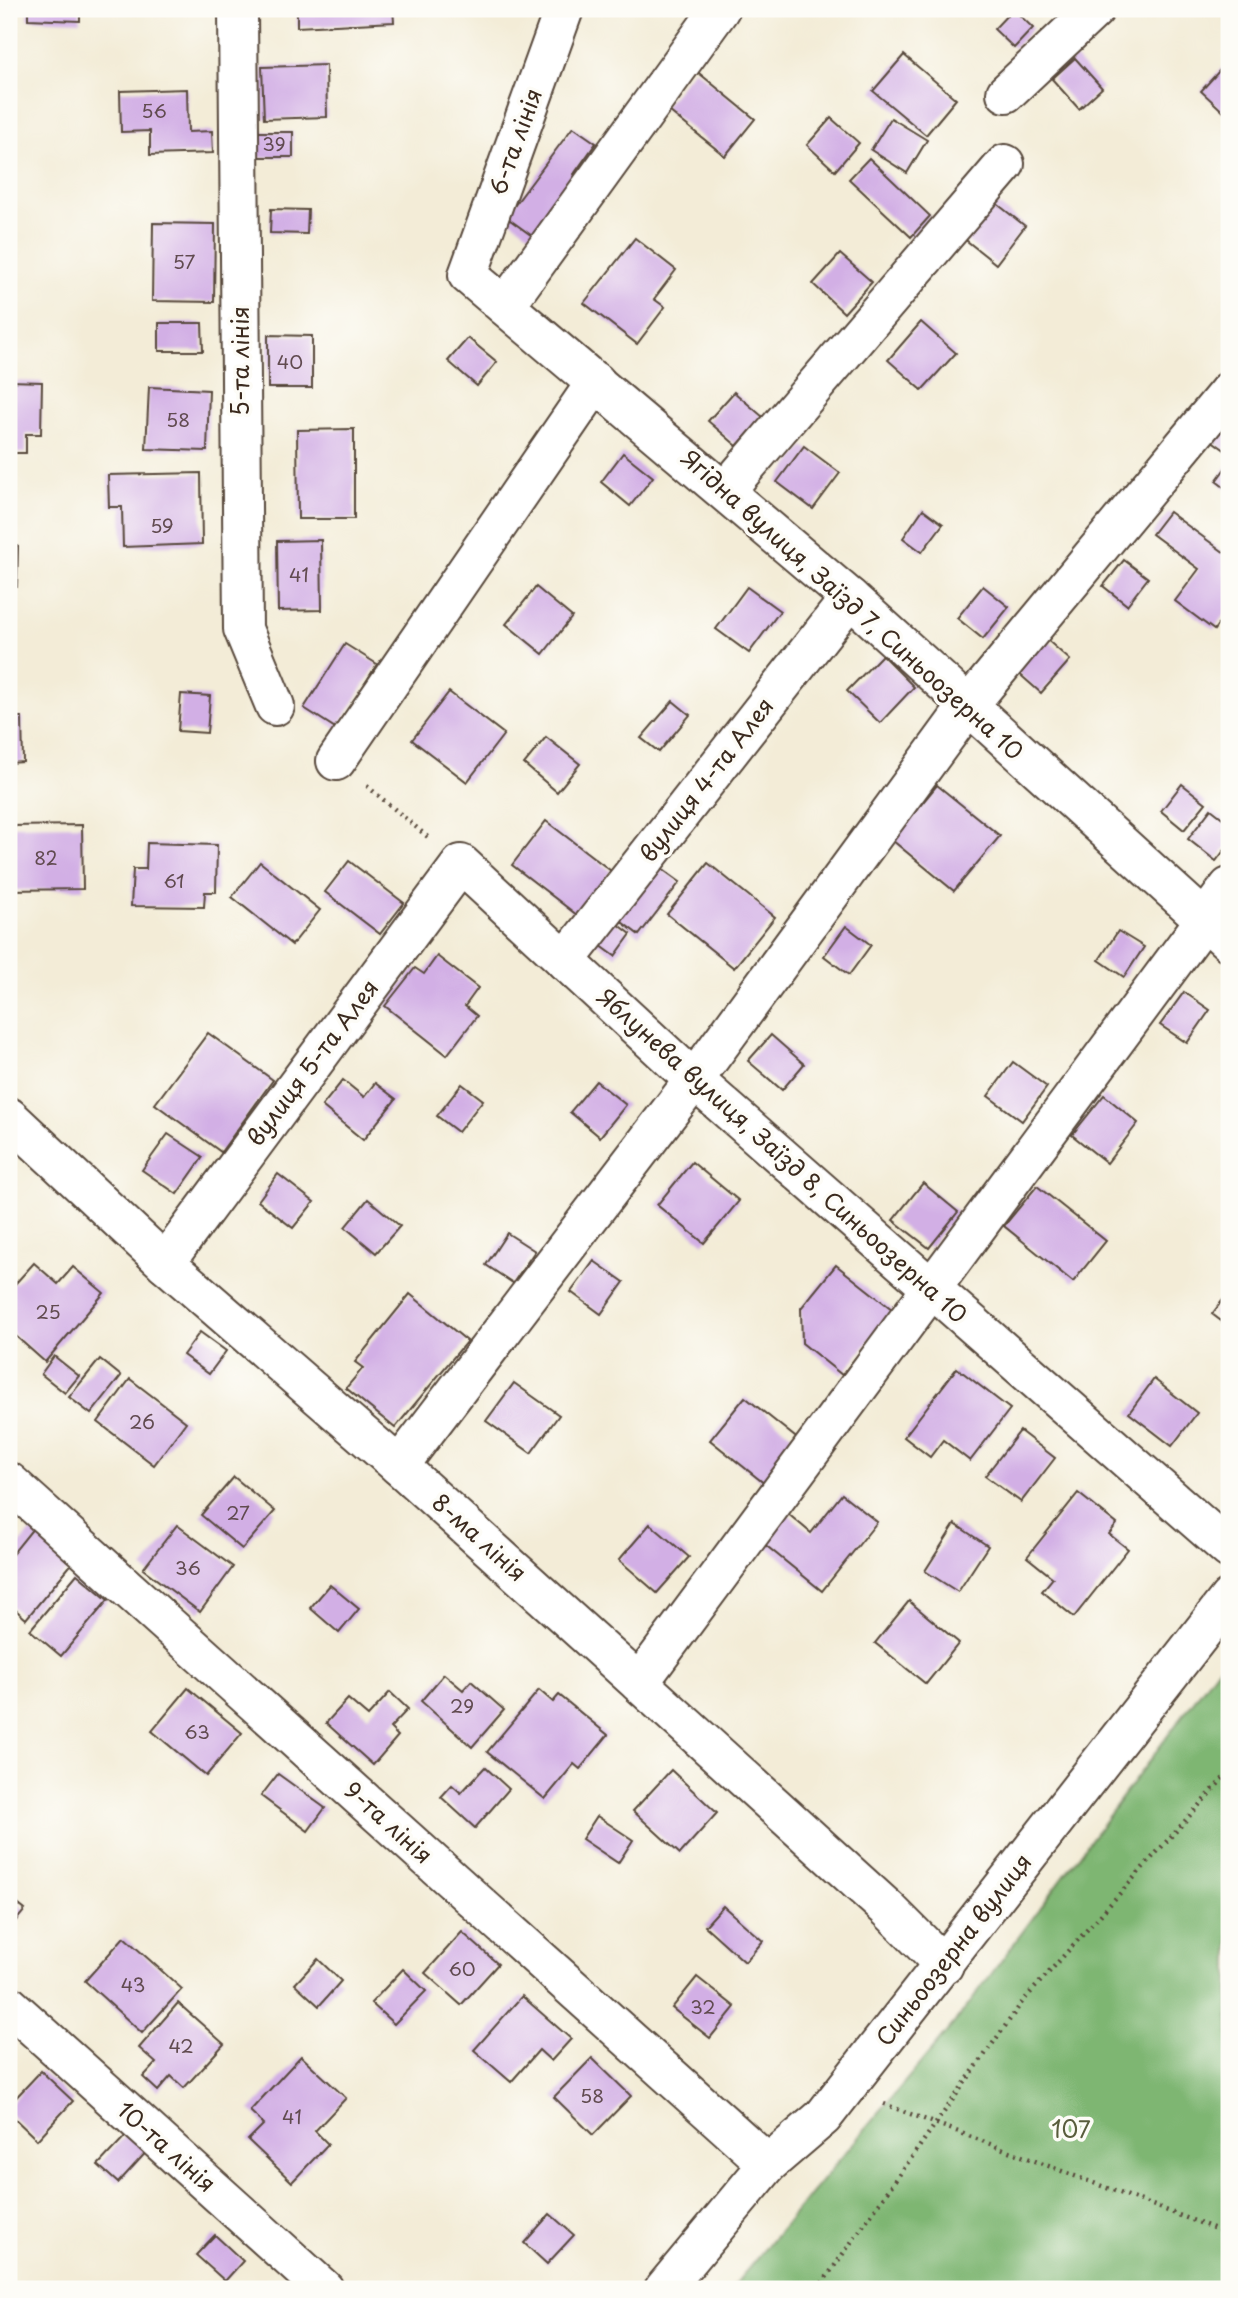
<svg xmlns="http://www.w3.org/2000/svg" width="1238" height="2298" viewBox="0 0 1238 2298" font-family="'Playpen Sans',sans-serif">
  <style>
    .forest { fill: #7eb672; stroke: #5c7048; stroke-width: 2 }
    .building { fill: #d2afe5 }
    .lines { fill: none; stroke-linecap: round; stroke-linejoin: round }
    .street-casing { stroke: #57473a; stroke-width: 42 }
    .path { stroke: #57473a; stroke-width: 4.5; stroke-dasharray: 2 5; stroke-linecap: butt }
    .street { stroke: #fff; stroke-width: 38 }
    .labels { text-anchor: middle; stroke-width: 7; stroke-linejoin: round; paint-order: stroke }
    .number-label { font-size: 19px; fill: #614b50 }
    .street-label { font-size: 23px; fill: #3b2a1e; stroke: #fdfcf7 }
    .park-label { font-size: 23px; fill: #595d3d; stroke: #fdfcf7 }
  </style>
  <rect width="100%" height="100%" fill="#fdfcf7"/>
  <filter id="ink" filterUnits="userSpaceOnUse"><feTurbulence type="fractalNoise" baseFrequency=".0143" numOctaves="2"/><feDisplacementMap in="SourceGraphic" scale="14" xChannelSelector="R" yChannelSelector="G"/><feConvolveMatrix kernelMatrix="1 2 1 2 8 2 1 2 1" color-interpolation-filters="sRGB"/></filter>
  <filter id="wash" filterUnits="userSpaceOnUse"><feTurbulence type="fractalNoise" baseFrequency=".00686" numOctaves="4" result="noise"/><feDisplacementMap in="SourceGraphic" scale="28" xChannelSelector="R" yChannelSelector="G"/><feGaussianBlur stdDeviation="1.57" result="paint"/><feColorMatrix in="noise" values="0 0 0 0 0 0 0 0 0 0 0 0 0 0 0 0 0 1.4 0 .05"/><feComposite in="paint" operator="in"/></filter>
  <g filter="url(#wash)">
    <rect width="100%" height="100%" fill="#f3ecd7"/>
    <path class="forest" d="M1229 1653V2289H731L961 2015Z"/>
    <g id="blocks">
      <g class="building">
        <path d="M28 9H80V21L28 19Z"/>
        <path d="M297 9H393L394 22 297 27Z"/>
        <path d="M1013 9 1033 28 1014 48 994 29Z"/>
        <path d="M904 55 956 99 926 135 873 91Z"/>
        <path d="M1075 58 1102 88 1079 109 1052 79Z"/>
        <path d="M1229 60V117L1201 91Z"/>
        <path d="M326 65 327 117 264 119 262 67Z"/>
        <path d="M694 69 755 119 725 156 664 107Z"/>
        <path d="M187 89 188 132 212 131 213 153 150 155V131L121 132 120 91Z"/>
        <path d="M831 118 859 143 835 171 807 145Z"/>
        <path d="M891 118 927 140 907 173 871 150Z"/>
        <path d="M573 127 596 143 574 174 578 177 535 238 506 217Z"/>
        <path d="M255 132H293V157H256Z"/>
        <path d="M869 158 930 216 911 237 849 179Z"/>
        <path d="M991 199 1025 226 996 264 962 237Z"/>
        <path d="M271 209 308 210 307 234 270 233Z"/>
        <path d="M153 223 215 224 214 302 152 301Z"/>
        <path d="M635 238 676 270 654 299 665 307 637 344 584 303Z"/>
        <path d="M840 254 872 282 844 313 813 284Z"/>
        <path d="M921 322 956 353 922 390 888 360Z"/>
        <path d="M159 323H202L203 351H159Z"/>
        <path d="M268 335 312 336V388H268Z"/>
        <path d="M468 338 497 362 477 386 448 361Z"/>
        <path d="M9 381 42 382 41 434H26V453H9Z"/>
        <path d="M149 387 209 390 207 451 146 449Z"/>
        <path d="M734 392 763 417 737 446 708 421Z"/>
        <path d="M1229 416V453L1211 440Z"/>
        <path d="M354 429V519H298L297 430Z"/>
        <path d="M804 446 840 473 813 509 777 482Z"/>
        <path d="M623 453 653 477 630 506 601 482Z"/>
        <path d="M1229 463V491L1216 481Z"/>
        <path d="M201 473 202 544 123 547 122 507H109L108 475Z"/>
        <path d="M923 509 943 524 922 552 903 538Z"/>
        <path d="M1169 512 1229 556V609L1214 630 1175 601 1199 569 1152 534Z"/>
        <path d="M321 540 322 610 278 611 277 541Z"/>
        <path d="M9 546H18L17 587H9Z"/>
        <path d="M1124 560 1148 578 1127 605 1103 586Z"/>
        <path d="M983 586 1009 607 983 639 957 618Z"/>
        <path d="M536 587 572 617 543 654 506 624Z"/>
        <path d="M747 587 780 611 749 653 716 629Z"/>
        <path d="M1045 638 1070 660 1041 693 1016 671Z"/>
        <path d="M345 644 377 664 337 729 304 708Z"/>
        <path d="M882 655 914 687 880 723 847 691Z"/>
        <path d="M449 692 504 734 467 782 412 740Z"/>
        <path d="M181 694 210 696 207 733 178 731Z"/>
        <path d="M673 701 690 715 659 752 641 738Z"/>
        <path d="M9 717H22L23 762 9 763Z"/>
        <path d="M546 737 580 764 557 792 524 764Z"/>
        <path d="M1182 784 1206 803 1184 830 1161 811Z"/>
        <path d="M937 785 1000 836 954 891 892 840Z"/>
        <path d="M1211 809 1229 823V844L1216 861 1188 839Z"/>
        <path d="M546 821 611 871 577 915 512 865Z"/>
        <path d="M82 825 83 889 9 890V826Z"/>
        <path d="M147 843 217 845 216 892H205L204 907 131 906 133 869H146Z"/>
        <path d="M349 861 404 903 380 934 325 892Z"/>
        <path d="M260 862 320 910 292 945 232 897Z"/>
        <path d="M708 863 775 917 734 968 667 914Z"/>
        <path d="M655 864 680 882 639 935 614 916Z"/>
        <path d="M610 918 631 934 615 956 593 940Z"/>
        <path d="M846 926 871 945 849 975 824 956Z"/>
        <path d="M1118 931 1144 947 1124 977 1099 960Z"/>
        <path d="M437 956 478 988 465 1006 477 1016 447 1055 385 1006 415 968 424 974Z"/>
        <path d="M1184 992 1210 1010 1187 1043 1160 1025Z"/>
        <path d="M208 1033 273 1080 221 1152 155 1104Z"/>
        <path d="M771 1035 804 1064 782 1090 748 1061Z"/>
        <path d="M1013 1062 1047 1087 1022 1121 988 1096Z"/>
        <path d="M343 1080 364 1097 375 1083 396 1099 363 1140 322 1106Z"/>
        <path d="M596 1081 626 1105 600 1137 570 1112Z"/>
        <path d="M462 1084 483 1100 458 1132 437 1116Z"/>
        <path d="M1104 1095 1138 1123 1107 1163 1072 1135Z"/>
        <path d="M168 1134 203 1157 177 1194 142 1170Z"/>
        <path d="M692 1162 739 1201 704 1243 657 1205Z"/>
        <path d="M278 1174 314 1202 293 1228 258 1201Z"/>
        <path d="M923 1183 958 1212 929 1248 893 1220Z"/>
        <path d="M1037 1186 1106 1241 1073 1282 1004 1226Z"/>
        <path d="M368 1199 400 1226 376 1253 345 1227Z"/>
        <path d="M507 1233 535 1251 513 1283 486 1265Z"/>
        <path d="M594 1261 624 1282 601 1314 571 1292Z"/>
        <path d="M34 1263 58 1284 73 1267 104 1293 45 1362 9 1330V1278L15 1284Z"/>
        <path d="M836 1265 893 1310 842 1375 802 1343 801 1308Z"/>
        <path d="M1229 1292V1327L1212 1314Z"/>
        <path d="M410 1294 467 1341 395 1428 346 1388 363 1368 355 1362Z"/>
        <path d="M200 1332 226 1351 209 1374 183 1355Z"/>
        <path d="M54 1356 79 1376 65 1393 41 1374Z"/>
        <path d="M100 1359 121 1376 91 1414 69 1397Z"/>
        <path d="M957 1368 1010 1409 970 1461 943 1440 930 1457 904 1437Z"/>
        <path d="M130 1379 186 1422 154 1465 98 1422Z"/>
        <path d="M1154 1379 1197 1413 1172 1446 1129 1413Z"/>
        <path d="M514 1383 559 1415 531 1453 486 1421Z"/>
        <path d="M745 1397 805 1445 770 1488 710 1440Z"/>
        <path d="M1020 1431 1055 1458 1021 1502 985 1476Z"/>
        <path d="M234 1477 275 1511 242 1549 201 1515Z"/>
        <path d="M1078 1493 1117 1524 1109 1534 1128 1549 1074 1617 1042 1591 1053 1578 1027 1557Z"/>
        <path d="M842 1494 877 1522 822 1591 763 1543 787 1513 811 1533Z"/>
        <path d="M650 1524 689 1557 657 1593 619 1560Z"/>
        <path d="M955 1524 988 1546 958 1592 925 1571Z"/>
        <path d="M177 1525 233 1567 200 1612 143 1569Z"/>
        <path d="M34 1527 74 1561 26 1619 9 1604V1558Z"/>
        <path d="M77 1574 108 1600 61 1656 30 1630Z"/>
        <path d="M330 1585 359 1609 339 1633 310 1608Z"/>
        <path d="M909 1601 959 1643 926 1684 875 1643Z"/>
        <path d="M444 1674 463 1690 471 1681 504 1710 472 1747 421 1701Z"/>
        <path d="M188 1688 242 1733 206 1776 152 1731Z"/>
        <path d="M539 1690 553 1702 559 1695 608 1735 580 1769 574 1764 545 1799 487 1752Z"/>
        <path d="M390 1692 408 1709 390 1728 398 1736 373 1765 326 1723 348 1699 368 1716Z"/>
        <path d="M485 1767 509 1789 475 1828 441 1797 452 1785 461 1793Z"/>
        <path d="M671 1770 717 1813 680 1854 633 1811Z"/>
        <path d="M278 1774 325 1808 308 1831 261 1796Z"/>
        <path d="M597 1816 633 1840 618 1863 582 1839Z"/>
        <path d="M9 1897 25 1910 9 1929Z"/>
        <path d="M723 1906 763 1941 745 1962 705 1926Z"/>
        <path d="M462 1932 498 1964 461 2005 425 1973Z"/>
        <path d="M124 1937 182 1989 142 2033 85 1981Z"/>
        <path d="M318 1959 341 1981 319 2006 295 1984Z"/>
        <path d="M403 1969 426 1991 394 2024 371 2003Z"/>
        <path d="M697 1977 735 2007 710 2038 672 2008Z"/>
        <path d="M522 1996 571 2039 551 2061 539 2050 511 2082 474 2050Z"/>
        <path d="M178 2003 224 2044 184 2088 171 2076 158 2091 143 2077 156 2063 139 2048Z"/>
        <path d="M301 2056 346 2098 315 2131 328 2144 292 2182 248 2140 264 2124 250 2111Z"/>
        <path d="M592 2058 631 2096 593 2135 554 2097Z"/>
        <path d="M41 2071 73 2101 37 2140 9 2113V2105Z"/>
        <path d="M131 2130 150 2148 118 2183 98 2165Z"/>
        <path d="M550 2214 574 2235 547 2264 524 2243Z"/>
        <path d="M215 2235 243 2261 225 2281 196 2255Z"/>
      </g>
    </g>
  </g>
  <g filter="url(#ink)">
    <use href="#blocks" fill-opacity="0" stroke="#57473a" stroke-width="2"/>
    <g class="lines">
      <g class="street-casing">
        <g id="street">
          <path d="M238 9 243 629 275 706"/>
          <path d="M564 9 468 275 850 598 1229 942"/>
          <path d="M1006 93 1095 9"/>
          <path d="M505 306 720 9"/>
          <path d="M726 490 1005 164"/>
          <path d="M336 761 596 382"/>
          <path d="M565 961 850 598"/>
          <path d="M9 1117 165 1263 399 1466 639 1683 889 1910 944 1965"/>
          <path d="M165 1263 461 864 694 1080 1229 1549"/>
          <path d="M399 1466 694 1080 968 706 1229 391"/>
          <path d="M9 1482 768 2164"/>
          <path d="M639 1683 1229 887"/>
          <path d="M9 2005 324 2289"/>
          <path d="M664 2289 768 2164 823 2117 1229 1598"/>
        </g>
      </g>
      <g class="path">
        <path d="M367 786 430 839"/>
        <path d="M884 2104 1229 2234"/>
        <path d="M818 2289 1023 2001 1229 1772"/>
      </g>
      <use href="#street" class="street"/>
    </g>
  </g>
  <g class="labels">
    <g class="number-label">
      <text x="154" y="118">56</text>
      <text x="274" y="151">39</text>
      <text x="184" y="269">57</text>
      <text x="290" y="369">40</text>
      <text x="178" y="427">58</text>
      <text x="162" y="533">59</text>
      <text x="299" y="582">41</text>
      <text x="46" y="865">82</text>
      <text x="174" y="888">61</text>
      <text x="48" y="1319">25</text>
      <text x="142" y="1429">26</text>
      <text x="238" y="1520">27</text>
      <text x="188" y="1575">36</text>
      <text x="462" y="1713">29</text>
      <text x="197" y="1739">63</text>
      <text x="462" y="1976">60</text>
      <text x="133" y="1992">43</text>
      <text x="703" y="2014">32</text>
      <text x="181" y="2053">42</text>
      <text x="592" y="2103">58</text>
      <text x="292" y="2124">41</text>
    </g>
    <g class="street-label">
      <text transform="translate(516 142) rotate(-70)" y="8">6-та лінія</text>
      <text transform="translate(241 361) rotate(-90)" y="8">5-та лінія</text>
      <text transform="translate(852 605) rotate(42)" y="8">Ягідна вулиця, Заїзд 7, Синьоозерна 10</text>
      <text transform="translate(707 780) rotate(-52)" y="8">вулиця 4-та Алея</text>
      <text transform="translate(313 1063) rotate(-53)" y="8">вулиця 5-та Алея</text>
      <text transform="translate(782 1156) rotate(42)" y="8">Яблунева вулиця, Заїзд 8, Синьоозерна 10</text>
      <text transform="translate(479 1538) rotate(42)" y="8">8-ма лінія</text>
      <text transform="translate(388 1823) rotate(42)" y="8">9-та лінія</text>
      <text transform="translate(954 1950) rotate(-52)" y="8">Синьоозерна вулиця</text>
      <text transform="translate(166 2147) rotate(42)" y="8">10-та лінія</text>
    </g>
    <g class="park-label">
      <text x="1071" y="2138">107</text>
    </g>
  </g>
  <rect width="1238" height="2298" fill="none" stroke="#fdfcf7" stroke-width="35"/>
</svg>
